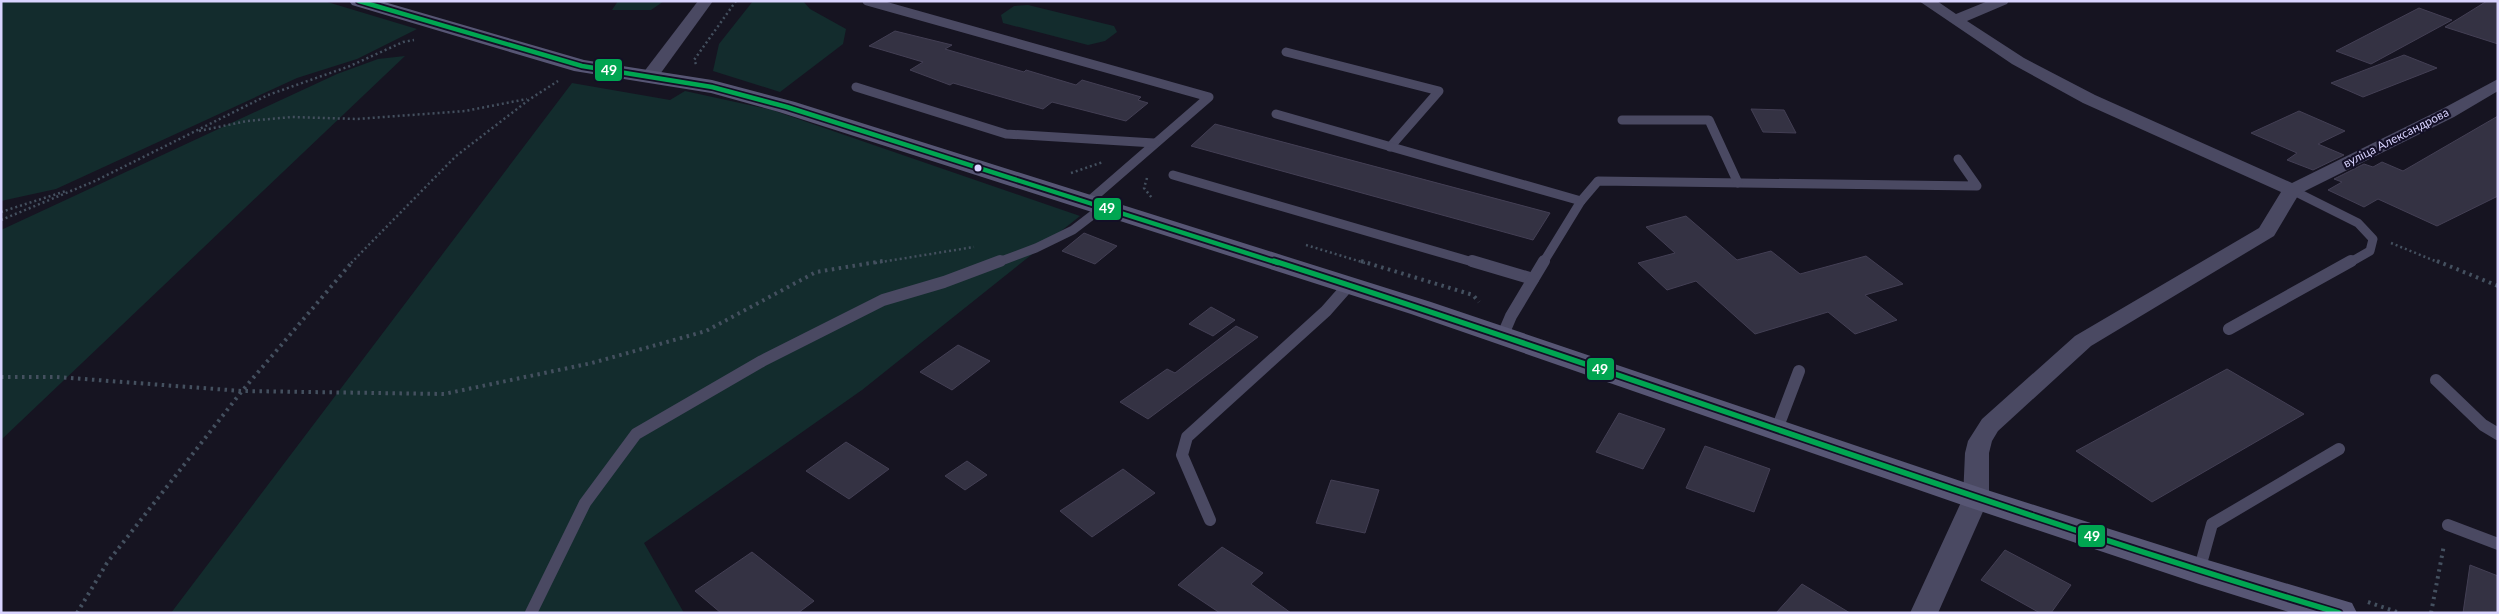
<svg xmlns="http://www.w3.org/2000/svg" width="2499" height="614" viewBox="0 0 2499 614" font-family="Lato,sans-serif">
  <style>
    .green { fill: #132c2d }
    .building { fill: #343243; stroke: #433f54 }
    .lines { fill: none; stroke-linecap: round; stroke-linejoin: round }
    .path-far1 { stroke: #44505f; stroke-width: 2.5; stroke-dasharray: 2 3; stroke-linecap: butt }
    .path { stroke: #44505f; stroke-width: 4; stroke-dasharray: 2.5 4.5; stroke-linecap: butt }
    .service-far1 { stroke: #4a4962; stroke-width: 9 }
    .service { stroke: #4a4962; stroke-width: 12 }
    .minor { fill: #4a4962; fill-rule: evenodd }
    .secondary { fill: #575674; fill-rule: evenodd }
    .bus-1-far1-casing { stroke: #130f26; stroke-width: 8 }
    .bus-1-casing { stroke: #130f26; stroke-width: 9 }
    .bus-1-far1 { stroke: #00a651; stroke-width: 4.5 }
    .bus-1 { stroke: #00a651; stroke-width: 5.5 }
    .bus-dot { fill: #d9d4ff; stroke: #130f26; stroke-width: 2 }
    .labels { text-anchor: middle; stroke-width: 4.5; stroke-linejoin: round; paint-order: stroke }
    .street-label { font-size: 12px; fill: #d9d4ff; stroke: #130f26 }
    .line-badge { stroke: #130f26; stroke-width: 2 }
    .badge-label { font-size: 14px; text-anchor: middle; font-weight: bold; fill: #fff }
  </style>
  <rect width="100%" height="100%" fill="#161421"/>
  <g class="green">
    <path d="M1 1H324L417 29 357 59 297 78 56 189 1 201Z"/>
    <path d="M618 1H664L651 10H612Z"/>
    <path d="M753 1H803L810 9 846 29 843 44 780 92 713 71 719 44Z"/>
    <path d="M1028 5 1114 26 1117 32 1105 41 1088 45 1003 23 1001 15 1014 6Z"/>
    <path d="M405 56 1 440V230L337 74 378 59Z"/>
    <path d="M572 83 670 100 685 91 772 110 1080 216 862 390 644 543 684 613H171Z"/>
  </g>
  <g class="building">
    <path d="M2487 1H2498V44L2445 27Z"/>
    <path d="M2419 8 2452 20 2371 64 2336 51Z"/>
    <path d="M895 31 952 45 945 49 1024 72 1026 70 1076 85 1082 80 1141 97 1138 100 1148 103 1126 121 1052 102 1043 109 953 83 950 85 910 70 923 62 869 46Z"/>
    <path d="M2404 55 2437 68 2363 97 2331 83Z"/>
    <path d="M1751 109 1784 110 1796 133 1763 132Z"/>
    <path d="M2299 111 2345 131 2318 144 2344 155 2313 170 2287 160 2297 153 2251 133Z"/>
    <path d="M2498 116V196L2437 226 2378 199 2364 207 2328 190 2342 182 2334 179 2364 164 2373 167 2382 162 2403 171Z"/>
    <path d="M1215 124 1550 213 1533 240 1191 146Z"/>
    <path d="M1686 216 1737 260 1771 251 1800 274 1866 256 1903 284 1865 295 1897 320 1855 334 1828 312 1755 334 1696 281 1667 290 1638 263 1675 253 1646 227Z"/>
    <path d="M1084 233 1117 246 1095 264 1062 251Z"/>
    <path d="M1211 307 1235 320 1213 336 1189 324Z"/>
    <path d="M1236 326 1258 337 1148 419 1120 402 1167 369 1175 373Z"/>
    <path d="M958 345 990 361 952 390 920 372Z"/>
    <path d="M2227 369 2304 414 2152 502 2076 451Z"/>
    <path d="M1619 413 1665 429 1643 469 1596 452Z"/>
    <path d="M846 442 889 469 849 499 806 471Z"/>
    <path d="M1705 446 1770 469 1754 512 1686 488Z"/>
    <path d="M967 461 987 475 965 490 945 476Z"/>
    <path d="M1123 469 1155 493 1092 537 1060 511Z"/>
    <path d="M1331 480 1379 490 1365 533 1316 523Z"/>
    <path d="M1222 547 1263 573 1251 584 1291 613H1220L1178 585Z"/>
    <path d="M2005 550 2071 585 2051 613H2040L1981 580Z"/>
    <path d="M752 552 814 601 798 613H721L695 591Z"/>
    <path d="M2470 565 2498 576V613H2463Z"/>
    <path d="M1802 584 1850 613H1776Z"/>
  </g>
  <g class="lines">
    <g class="path-far1">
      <path d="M696 64 694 60 736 1"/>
      <path d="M199 131 247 121 292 117 357 119 465 111 527 99"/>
      <path d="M1071 173 1103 162"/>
      <path d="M1147 178 1144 188 1152 198"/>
      <path d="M1 212 66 191"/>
      <path d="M1 220 95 181 268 95 350 66 403 42 414 40"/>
      <path d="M2391 243 2440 263"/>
      <path d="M1306 245 1365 263"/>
      <path d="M351 263 456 156 530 99 558 81"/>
      <path d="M875 263 974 247"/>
    </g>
    <g class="path">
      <path d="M1361 261 1473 295 1479 302"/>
      <path d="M2437 261 2498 286"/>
      <path d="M1 377H57L242 391 444 394 592 363 706 331 816 272 883 261"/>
      <path d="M2368 602 2400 613"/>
      <path d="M77 613 107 563 242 391 353 261"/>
      <path d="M2431 613 2444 545"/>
    </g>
    <g class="service-far1">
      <path d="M867 1 1209 97 1088 202"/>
      <path d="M1286 52 1439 91 1390 147"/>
      <path d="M856 87 1006 134 1154 143"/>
      <path d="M1276 114 1581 201 1598 181 1977 186 1958 159"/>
      <path d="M1622 120H1709L1738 183"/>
      <path d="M1173 175 1476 263"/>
      <path d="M2292 190 2358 223 2373 239 2370 251 2349 263"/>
      <path d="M996 263 1036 248 1073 230 1103 207"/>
      <path d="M1543 263 1581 201"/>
    </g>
    <g class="service">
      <path d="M1472 261 1533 279"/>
      <path d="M2229 329 2351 261"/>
      <path d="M1502 337 1511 316 1544 261"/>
      <path d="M2436 380 2483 425 2498 434"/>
      <path d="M1777 429 1799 371"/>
      <path d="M1210 520 1182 455 1187 437 1326 311 1348 286"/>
      <path d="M2448 525 2498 544"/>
      <path d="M2199 571 2212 524 2339 449"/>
      <path d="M531 613 585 503 636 434 762 361 883 300 944 282 1000 261"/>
    </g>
    <g class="minor">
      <path d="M698 1H713L655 81H643L641 77 643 73Z"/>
      <path d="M1919 1H1937L1956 14 1988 1H2009L2007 4 1967 21 2024 58 2095 95 2292 183 2442 109 2498 79V91L2454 117 2299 194 2274 236 2091 346 1998 431 1992 441 1989 453V498L1938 613H1910L1963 498 1965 453 1968 441 1982 419 2075 336 2259 228 2281 192 2083 103 2012 64Z"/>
    </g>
    <path class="secondary" d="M349 1H381L584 60 712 80 795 102 1431 302 1987 490 2201 558 2352 603 2357 613H2292L2199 584 1965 506 1411 314 779 112 711 93 574 71 352 5Z"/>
    <g class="bus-1-far1-casing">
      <path id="bus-1-far1" d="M359 1 582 66 712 87 787 107 1278 263"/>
    </g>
    <g class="bus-1-casing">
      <path id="bus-1" d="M1274 261C1630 374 1981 506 2339 613"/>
    </g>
    <use href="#bus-1-far1" class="bus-1-far1"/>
    <use href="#bus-1" class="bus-1"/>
  </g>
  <circle class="bus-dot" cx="978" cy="168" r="4.5"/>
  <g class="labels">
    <g class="street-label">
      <text transform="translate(2396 138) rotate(-27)" y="4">вуліца Александрова</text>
    </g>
  </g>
  <g class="line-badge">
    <rect x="594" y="58" width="29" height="24" rx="5" fill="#00a651"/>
    <rect x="1093" y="197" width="29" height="24" rx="5" fill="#00a651"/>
    <rect x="1586" y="357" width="29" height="24" rx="5" fill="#00a651"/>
    <rect x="2077" y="524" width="29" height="24" rx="5" fill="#00a651"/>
  </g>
  <g class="badge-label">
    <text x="609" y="75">49</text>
    <text x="1107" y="213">49</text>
    <text x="1600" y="374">49</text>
    <text x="2092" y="541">49</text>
  </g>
  <rect width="2499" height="614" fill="none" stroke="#d9d4ff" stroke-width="5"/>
</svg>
